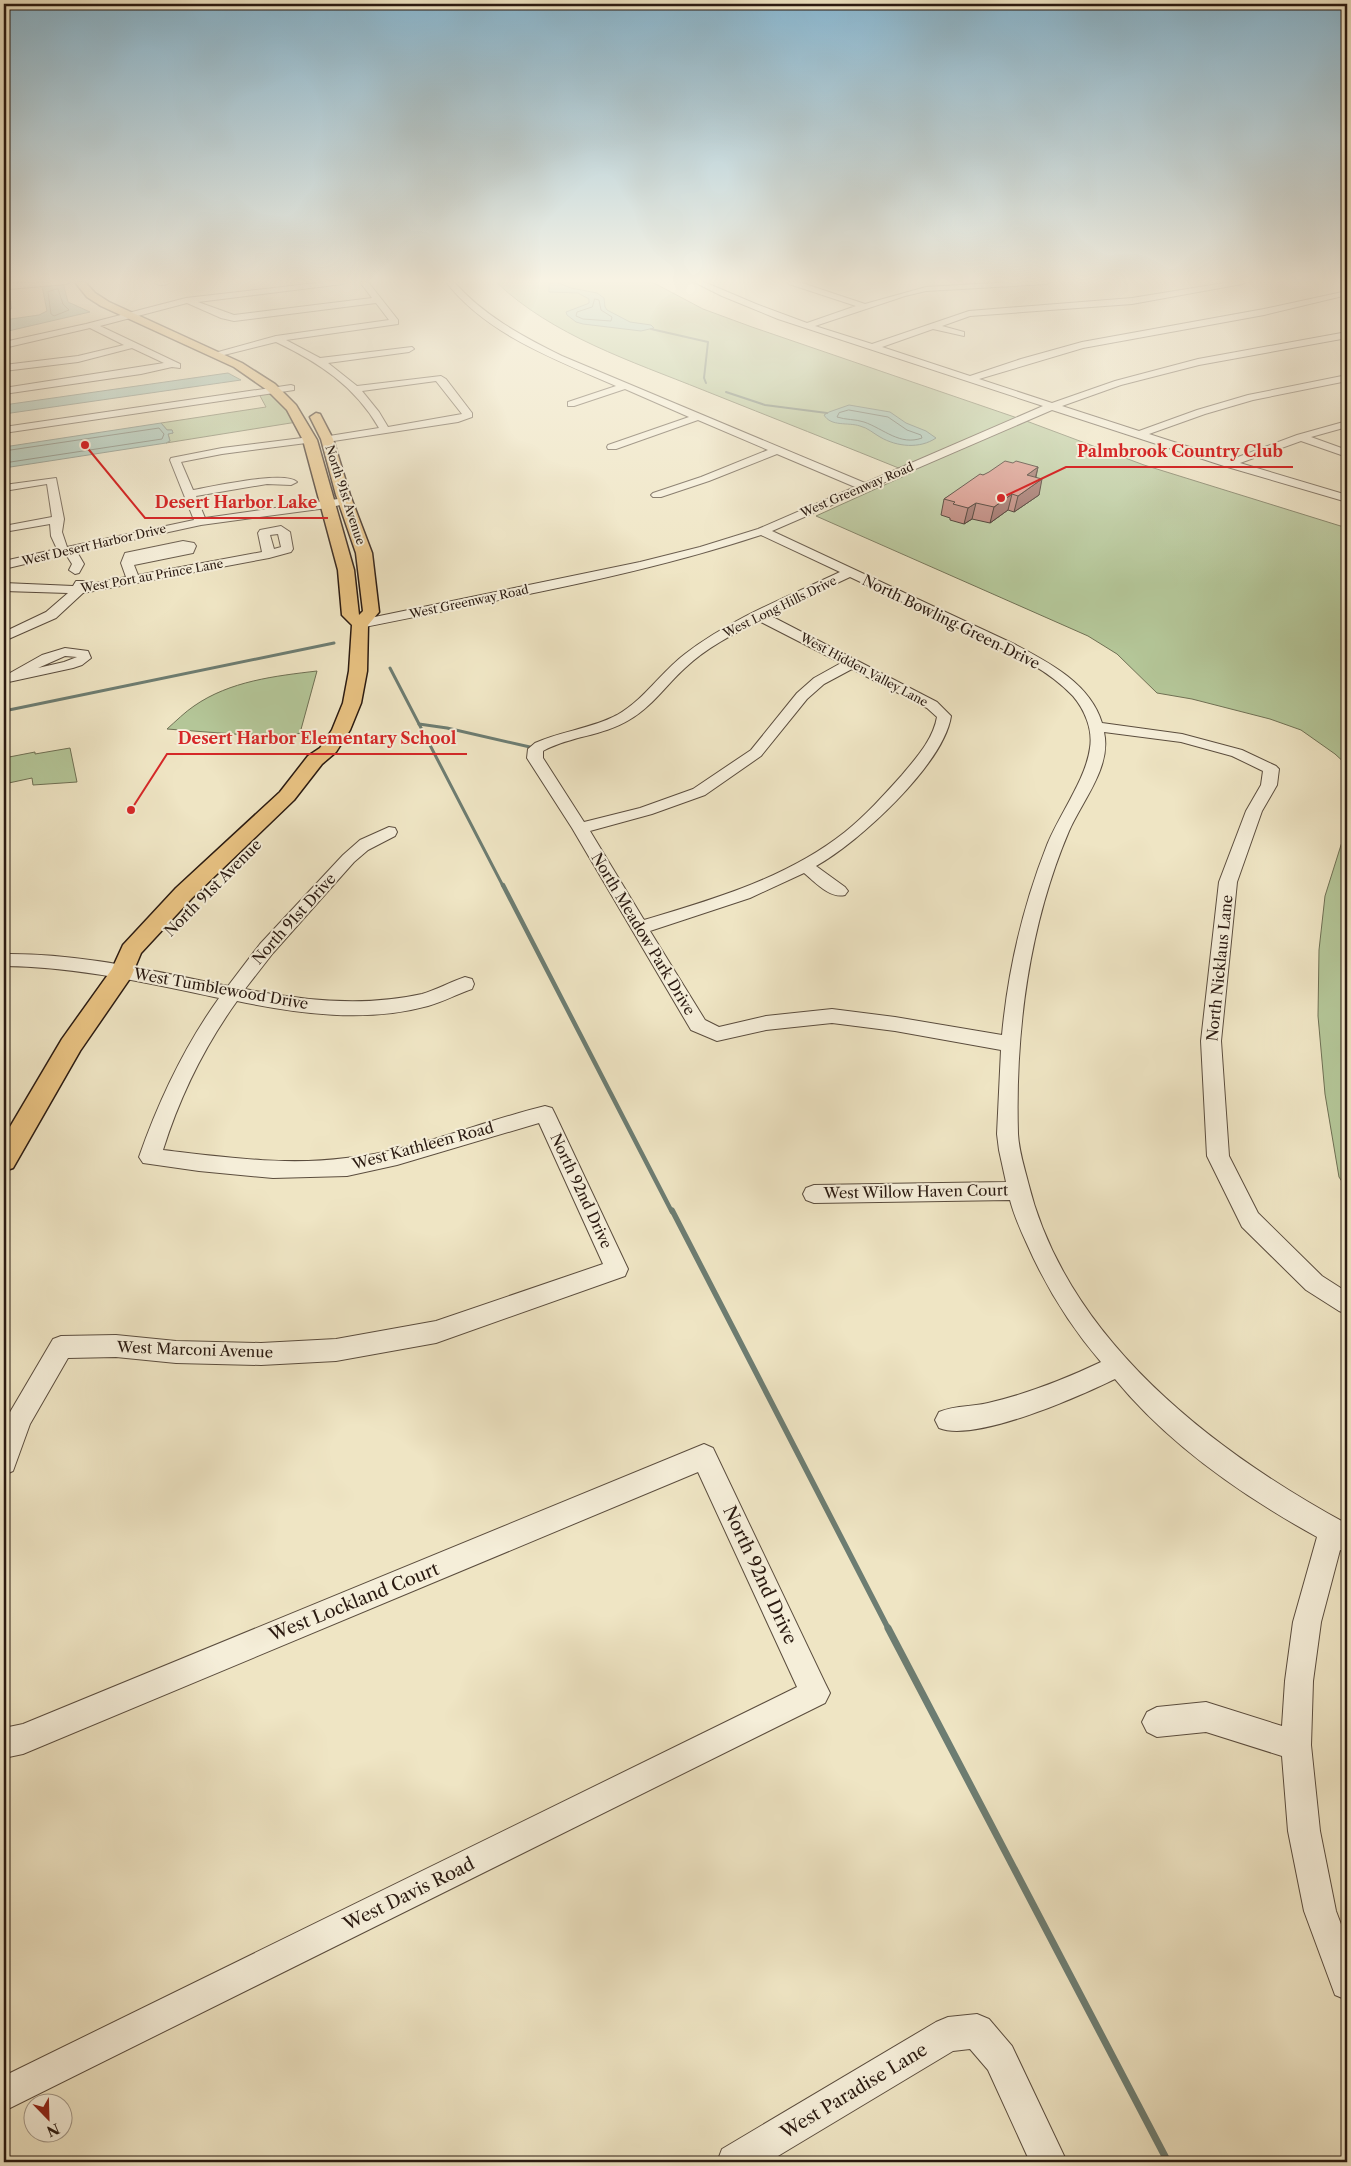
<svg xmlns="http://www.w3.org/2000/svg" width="1351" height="2166" viewBox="0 0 1351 2166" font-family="'Libre Caslon Text',serif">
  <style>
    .green { fill: #b4c698; stroke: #6f7054 }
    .water { fill: #9abfb2; stroke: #6d7d72 }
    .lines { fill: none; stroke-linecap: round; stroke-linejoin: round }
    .shore { stroke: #626c62; stroke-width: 1 }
    .stream-far4 { stroke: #6d7d72; stroke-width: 2 }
    .stream-far3 { stroke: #6d7d72; stroke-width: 3 }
    .stream-far2 { stroke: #6d7d72; stroke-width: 4.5 }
    .stream-far1 { stroke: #6d7d72; stroke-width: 5.5 }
    .stream { stroke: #6d7d72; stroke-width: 7 }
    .minor-casing { stroke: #5b4d3e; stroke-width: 2 }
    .major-casing { stroke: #2a1a11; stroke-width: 3 }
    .minor { fill: #f5eed9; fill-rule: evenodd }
    .major { fill: #e8c282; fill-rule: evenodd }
    .wall { fill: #b6786e; stroke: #2a1a11 }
    .shaded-wall { fill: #94615a; stroke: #2a1a11 }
    .building { fill: #d48b80; stroke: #2a1a11 }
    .labels { text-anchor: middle; stroke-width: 4; stroke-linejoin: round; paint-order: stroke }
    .far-street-label { font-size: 12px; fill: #2a1a11; stroke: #f5eed9 }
    .street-label { font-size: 15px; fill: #2a1a11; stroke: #f5eed9 }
    .near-street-label { font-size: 18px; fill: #2a1a11; stroke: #f5eed9 }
    .leader { fill: none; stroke: #d62828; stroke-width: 2 }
    .callout-dot { fill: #d62828; stroke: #f5eed9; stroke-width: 2 }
    .callout-label { font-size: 16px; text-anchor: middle; font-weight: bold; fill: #d62828; stroke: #f5eed9; stroke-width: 4; stroke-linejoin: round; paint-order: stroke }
  </style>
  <rect width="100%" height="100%" fill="#efe5c4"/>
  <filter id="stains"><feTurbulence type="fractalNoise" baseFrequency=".004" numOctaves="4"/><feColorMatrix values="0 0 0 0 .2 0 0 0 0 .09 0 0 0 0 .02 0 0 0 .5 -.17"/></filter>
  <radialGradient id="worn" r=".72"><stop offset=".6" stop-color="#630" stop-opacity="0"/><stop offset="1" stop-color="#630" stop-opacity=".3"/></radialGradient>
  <g class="green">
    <path d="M496 282H652L703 309 752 327 1029 422 1144 465 1347 528V765L1335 754 1301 730 1270 719 1192 699 1157 693 1117 654 1088 636 816 516 911 473C842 445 773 418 703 390 631 361 553 336 496 282Z"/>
    <path d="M259 394H272L287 408 297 422 166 443 170 441 168 434 173 433 172 430H167L161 423 266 407Z"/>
    <path d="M317 671 300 733 286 738 167 729C176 721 185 712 194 706 230 681 275 676 317 671Z"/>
    <path d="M70 748 77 782 33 785 32 778 4 784V758L35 752V754Z"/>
    <path d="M1347 826V1189L1339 1177 1325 1094 1318 1016 1319 950 1325 896Z"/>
  </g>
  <g class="water">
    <path d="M556 282 571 288 597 293 604 298 605 307 607 310 630 322 651 325 654 328 641 331 583 324 576 322 567 315 566 312 587 304 589 303V299L578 293 549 292V284Z"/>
    <path d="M63 283 68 302 90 312 4 332V320L39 315 47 311 42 286Z"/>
    <path d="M228 373 241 380 4 414V405Z"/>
    <path d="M849 405 890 412 906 423 926 431 936 438C920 449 897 447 880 437 873 433 868 428 860 426 848 422 831 427 824 415L829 412Z"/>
    <path d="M161 423 167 430H172L173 433 168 434 170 441 166 443 4 468V447Z"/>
  </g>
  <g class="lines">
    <g class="shore">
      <path d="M58 289 63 304 69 310 54 316 51 314 48 292Z"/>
      <path d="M595 299 599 300 601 310 612 317 611 321 583 319 576 316 577 312 592 307Z"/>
      <path d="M849 410 888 417 907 430 921 435 922 438C900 446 884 429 864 422 855 419 846 420 837 417L839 413Z"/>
      <path d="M4 451 159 428 164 434 162 439 4 463"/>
    </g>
    <g class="stream-far4">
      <path d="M651 329 708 342 704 378 706 383"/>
      <path d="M726 392 765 405 827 413"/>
    </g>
    <g class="stream-far3">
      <path d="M390 668 503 886"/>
      <path d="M4 711 334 643"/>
      <path d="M419 724 447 728 530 747"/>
    </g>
    <path class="stream-far2" d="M503 885 672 1212"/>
    <path class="stream-far1" d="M672 1210 889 1630"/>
    <path class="stream" d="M888 1628 1168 2162"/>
    <g class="minor-casing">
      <g id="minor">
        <path d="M4 282C12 285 56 281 70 282L66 284 9 289 11 308 7 311 4 309Z"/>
        <path d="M154 282H170C167 286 157 286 154 282Z"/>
        <path d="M326 282H347L343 284 198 302 234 315 372 298 360 282H368L398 320V324L286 340 320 358 412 347 414 349 409 352 328 363 357 386 441 376 446 379 472 413V417L458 422 327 442 323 441 322 439 323 437 379 428C355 386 318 362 276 342L216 357 211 354 276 336 389 320 376 303 234 321 221 318 187 303 100 326 180 364V368L172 367 141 374 4 394V388L164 363 132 348 78 362 4 371V365L78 356 124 345 90 328 4 348V342L86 324 186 298ZM436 381 462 414 388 427 379 412 362 391Z"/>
        <path d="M446 282H454C484 316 522 336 562 356L865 483 1043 406 778 319 722 296 694 282H704L756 304 807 323 856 306 789 284 788 282H799L865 304 926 287 1012 282H1050L1046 284 926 291 905 296 815 326 872 344 969 311 1132 298 1230 282H1246L1242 284 1132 304 970 316 942 326 964 332V336L933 329 882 347 970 376 1021 359 1082 342 1264 309 1347 291V295L1264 315 1083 348 979 379 1052 403 1115 381 1198 359 1347 332V338L1199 365 1121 385 1062 406 1139 431 1197 410 1248 395 1347 375V381L1253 400 1205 414 1149 434 1230 460 1297 435 1347 421V427L1311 437 1347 450V457L1301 441 1240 463 1347 495V502L1224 466 1052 410 772 531 1014 644C1048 662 1090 683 1102 723L1182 734 1242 750 1276 766 1279 769 1277 785 1262 811 1237 882 1221 1041 1229 1156 1258 1213 1322 1276 1347 1292V1314L1339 1311 1306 1290 1242 1227 1207 1156 1201 1041 1219 882 1246 811 1261 785 1263 771 1232 756 1181 742 1104 732C1112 767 1082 801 1069 831 1029 925 1015 1032 1018 1134 1019 1151 1024 1166 1028 1182 1066 1339 1213 1451 1347 1524V1552L1340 1550 1321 1622 1313 1681 1311 1745 1320 1831 1336 1911 1347 1940V2000L1335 1995 1304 1911 1288 1831 1282 1756 1206 1732 1157 1737 1147 1732 1142 1722 1147 1712 1157 1707 1206 1702 1282 1726 1285 1681 1293 1622 1317 1537C1243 1496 1169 1445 1115 1379 1080 1396 975 1443 939 1428L935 1420 939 1412C955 1405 972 1407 988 1403 1027 1394 1065 1379 1101 1362 1070 1326 1046 1287 1027 1244 1020 1229 1014 1215 1010 1200L814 1203 806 1200 803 1194 806 1188 814 1185 1006 1182 999 1150 997 1134 1001 1050 895 1031 832 1023 766 1030 717 1041 691 1030 572 828 527 758 528 749 535 743C561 731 591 729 617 715 645 699 661 672 685 654 732 618 787 597 840 572L761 535C631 578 494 600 360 628L353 624 360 620 640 562 700 547 758 529 855 487 777 454 709 481 661 497H653L651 495 653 493 701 477 768 450 698 420 616 449H608L607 447 608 445 689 417 625 389 574 406H568V402L616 386C557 360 487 335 446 282ZM850 577C888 595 925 613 963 630 1000 648 1044 665 1073 696 1085 710 1093 730 1090 748 1086 779 1059 815 1047 845 1023 906 1008 970 1002 1035L895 1017 832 1009 766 1016 719 1027 705 1020 650 931 750 898 804 873C815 882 830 899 845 895L848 891 845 887 816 866C858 843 944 764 951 716L937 702 769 615ZM759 621 841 663 814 678 797 693 751 750 693 789 640 808 584 822 543 758V751C570 736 603 736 629 720 652 707 666 685 685 668 706 648 733 634 759 621ZM852 669 927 708 937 717C933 740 916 758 902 775 884 795 866 815 845 832 787 878 714 899 644 920L590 831 652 814 705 795 761 756 807 699 824 684Z"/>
        <path d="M291 385 294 386V390L4 433V427Z"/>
        <path d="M310 437 315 440 314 442 222 454 181 462 193 490C211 487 285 470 297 482L291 485 267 484 196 496 205 518 345 498 349 499 351 501 349 503 327 508 201 525 77 552 84 564 79 573 75 574 69 570 72 564 67 556 63 555 4 569V561L57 549 51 536 50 524 4 532V526L52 517 47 484 4 491V485L56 478 64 519 62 532 67 547 194 520 170 460 171 458 222 448Z"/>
        <path d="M281 526 290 532 293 549 291 552 269 558 83 593 56 618 4 641V632L46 612 68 593 4 591V583L73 586 76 581H84L86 585 126 577 121 563 125 553 183 541 194 543 196 546 193 553 134 565 138 575 262 552 258 533 260 530ZM278 534 281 547 274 549 270 535Z"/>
        <path d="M65 648 88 651 91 658 82 665 73 668 4 683V674L10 673 42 655ZM65 656 77 657 64 662 38 668Z"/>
        <path d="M389 827 395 828 397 832 395 836 368 850 354 862 273 953 245 989C303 1001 364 1007 422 994 436 990 450 982 465 977L472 979 474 984 472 989C457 994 443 1002 428 1006 366 1023 299 1014 237 1001 204 1047 180 1096 163 1150 223 1157 285 1166 346 1158 414 1151 479 1122 545 1106L552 1108 555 1114 628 1269 625 1276 436 1343 336 1361 261 1365 176 1363 116 1357 68 1358 30 1424 13 1471 4 1475V1427L6 1419 53 1339 61 1336 116 1335 176 1341 261 1343 336 1339 436 1321 603 1264 539 1123 397 1165 347 1176 273 1178 199 1171 143 1163 139 1157C159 1100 184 1047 219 998 147 983 78 967 4 966V954C80 953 153 971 228 986L260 944 343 855 360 840Z"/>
        <path d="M704 1444 713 1448 825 1683 830 1693 825 1703 4 2111V2076L797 1687 698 1472 23 1754 4 1758V1728L23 1724Z"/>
        <path d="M977 2014 989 2019 1012 2046 1067 2162H1030L988 2070 970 2049 953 2051 768 2162H717L722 2149 936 2022 948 2017Z"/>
      </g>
    </g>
    <g class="major-casing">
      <path id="major" d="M75 282H85L95 293 109 302 242 363 275 384 296 405 317 440 354 570 359 615 363 611 356 553 336 495 321 439 310 417 316 413 320 414 333 439 350 495 372 553 379 612 368 625 367 671 361 703 350 730 336 752 322 764 294 800 192 898 141 953 131 977 80 1051 13 1168 4 1171V1137L62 1039 112 969 123 945 176 888 280 792 308 756 320 748 332 730 343 703 349 671 352 625 342 615 338 570 303 440 287 410 267 390 234 367 101 306 87 297Z"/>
    </g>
    <use href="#minor" class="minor"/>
    <use href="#major" class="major"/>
  </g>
  <path class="wall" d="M1038 467 1036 477 1039 495 1014 512 1008 510 990 523 972 519 964 524 950 520V518L941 515 944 499 983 475Z"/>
  <g class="shaded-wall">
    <path d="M1038 467 1034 483 1027 475Z"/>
    <path d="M1042 479 1039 495 1014 512 1018 496Z"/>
    <path d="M1012 494 1008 510 990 523 994 507Z"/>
    <path d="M976 503 972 519 964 524 968 508Z"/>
  </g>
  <path class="building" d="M1005 461 1013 463 1016 461 1038 467 1027 475 1042 479 1018 496 1012 494 994 507 976 503 968 508 953 504 955 502 944 499 980 474 983 475 989 472Z"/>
  <linearGradient id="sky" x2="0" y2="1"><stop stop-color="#89b8d2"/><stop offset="0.48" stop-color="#f8f3e4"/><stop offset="1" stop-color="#f8f3e4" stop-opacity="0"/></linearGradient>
  <rect width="1351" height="585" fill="url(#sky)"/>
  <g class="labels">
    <g class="far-street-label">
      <text transform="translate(857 490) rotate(-23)" y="4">West Greenway Road</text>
      <text transform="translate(345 495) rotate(72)" y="4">North 91st Avenue</text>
      <text transform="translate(94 545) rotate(-13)" y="4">West Desert Harbor Drive</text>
      <text transform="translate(152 576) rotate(-10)" y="4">West Port au Prince Lane</text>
      <text transform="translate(469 602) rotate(-12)" y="4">West Greenway Road</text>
      <text transform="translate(780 607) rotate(-26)" y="4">West Long Hills Drive</text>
      <text transform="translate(864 670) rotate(28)" y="4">West Hidden Valley Lane</text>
    </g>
    <g class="street-label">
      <text transform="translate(951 622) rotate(26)" y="5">North Bowling Green Drive</text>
      <text transform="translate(213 888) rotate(-45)" y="5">North 91st Avenue</text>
      <text transform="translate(294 919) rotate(-48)" y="5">North 91st Drive</text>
      <text transform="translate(643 934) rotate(59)" y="5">North Meadow Park Drive</text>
      <text transform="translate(1220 968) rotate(-84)" y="5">North Nicklaus Lane</text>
      <text transform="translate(221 989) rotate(10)" y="5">West Tumblewood Drive</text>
      <text transform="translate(423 1146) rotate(-15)" y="5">West Kathleen Road</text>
      <text transform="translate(581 1191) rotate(65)" y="5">North 92nd Drive</text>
      <text transform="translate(916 1192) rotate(-1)" y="5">West Willow Haven Court</text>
      <text transform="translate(195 1350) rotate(2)" y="5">West Marconi Avenue</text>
    </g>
    <g class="near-street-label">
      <text transform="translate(760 1575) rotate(65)" y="6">North 92nd Drive</text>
      <text transform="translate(354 1602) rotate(-22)" y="6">West Lockland Court</text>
      <text transform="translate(409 1894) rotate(-26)" y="6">West Davis Road</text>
      <text transform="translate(854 2091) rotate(-31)" y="6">West Paradise Lane</text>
    </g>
  </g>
  <path class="leader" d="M1001 498L1066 467H1293M85 445L145 518H328M131 810L167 754H467"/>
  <g class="callout-dot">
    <circle cx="1001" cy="498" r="5"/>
    <circle cx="85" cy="445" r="5"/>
    <circle cx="131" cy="810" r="5"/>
  </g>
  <g class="callout-label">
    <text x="1180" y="457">Palmbrook Country Club</text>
    <text x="236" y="508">Desert Harbor Lake</text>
    <text x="317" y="744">Desert Harbor Elementary School</text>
  </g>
  <rect width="1351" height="2166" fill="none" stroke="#efe5c4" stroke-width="20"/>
  <rect x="5" y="5" width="1341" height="2156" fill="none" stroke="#2a1a11" stroke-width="2.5"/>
  <rect x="10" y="10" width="1331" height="2146" fill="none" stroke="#2a1a11"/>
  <g transform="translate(48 2118) rotate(157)"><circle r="24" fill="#f5eed9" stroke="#a49989"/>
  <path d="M0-4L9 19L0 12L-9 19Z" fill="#8f2418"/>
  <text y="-8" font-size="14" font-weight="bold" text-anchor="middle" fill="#2a1a11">N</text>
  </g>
  <rect width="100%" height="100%" filter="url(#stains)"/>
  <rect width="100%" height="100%" fill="url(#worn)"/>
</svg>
